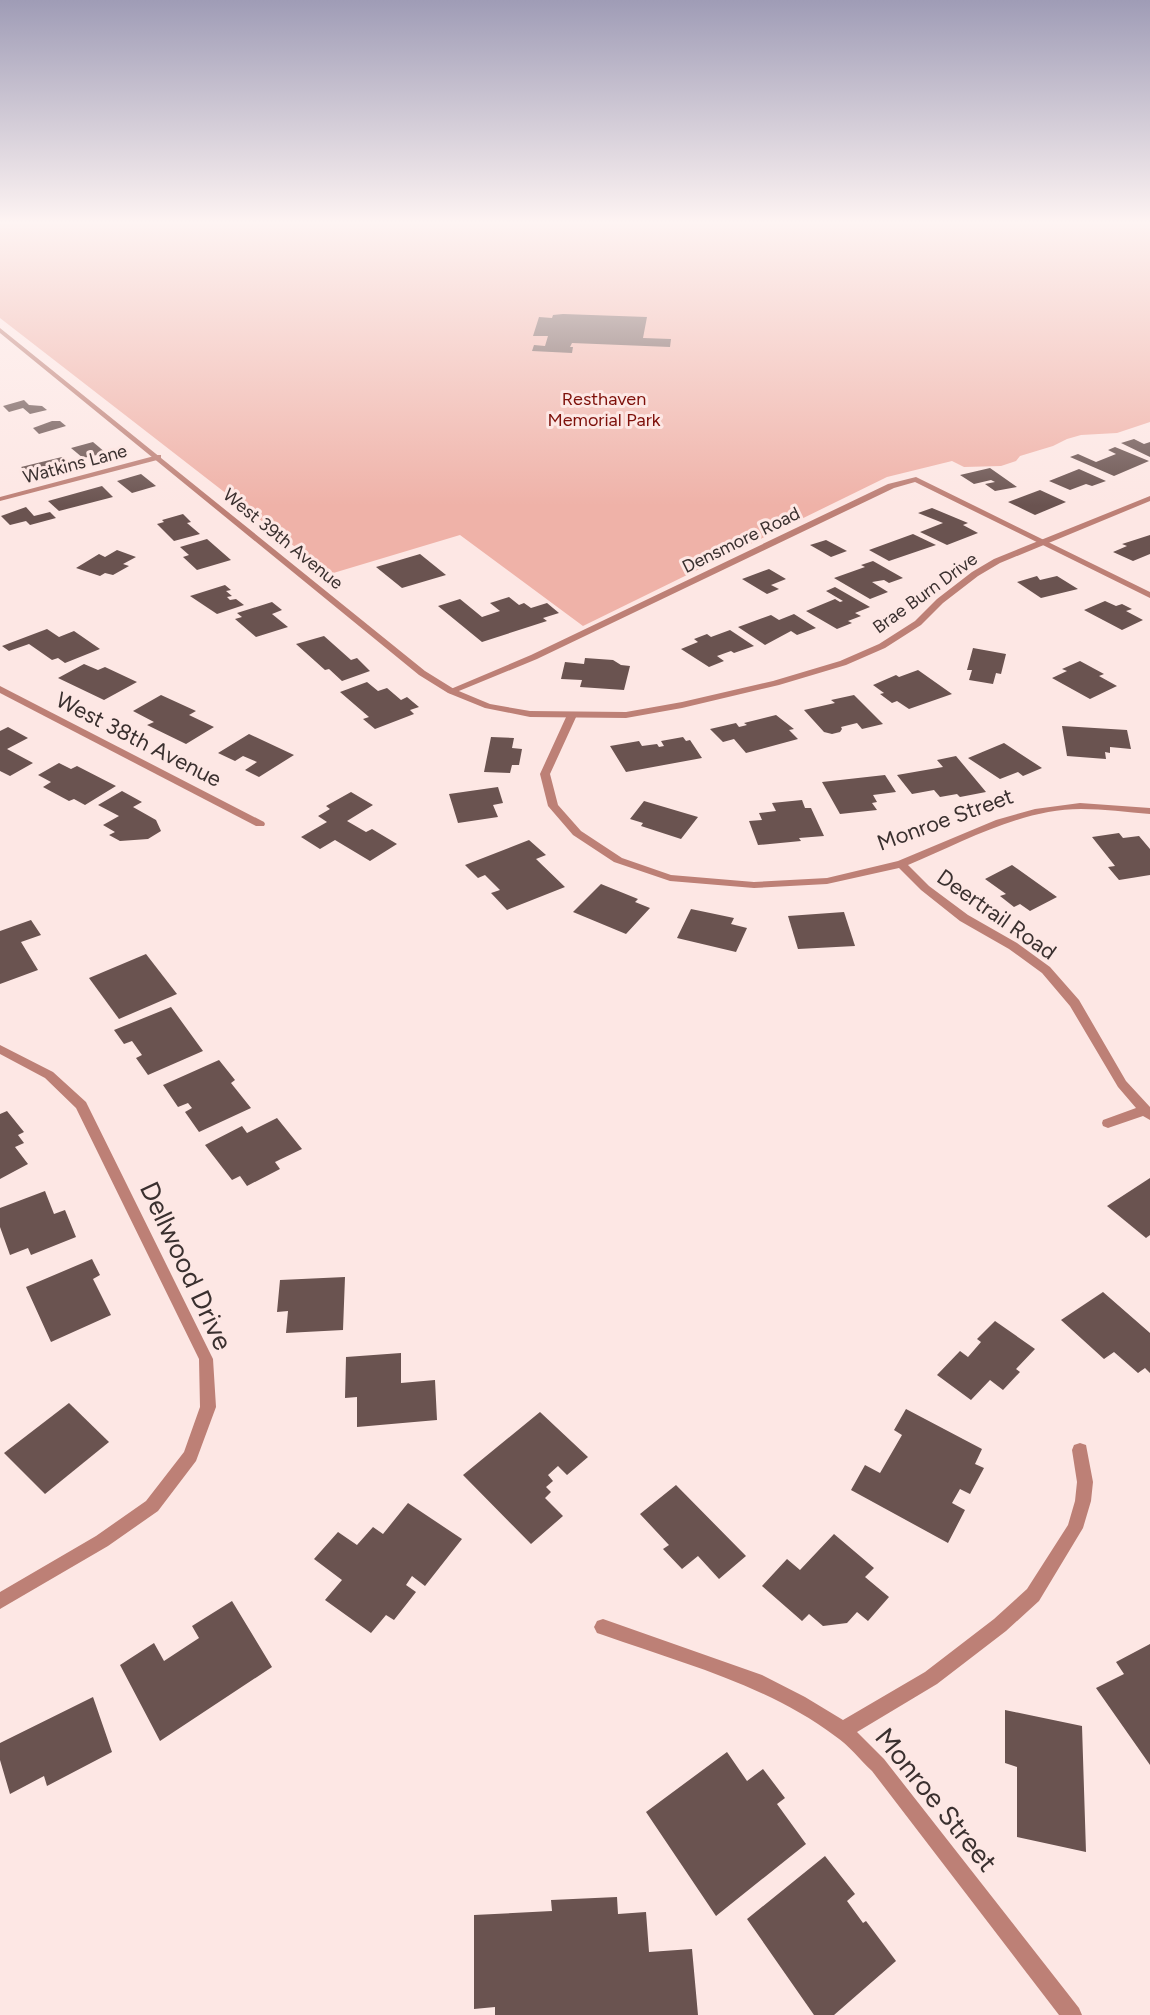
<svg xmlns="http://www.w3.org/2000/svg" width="1150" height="2015" viewBox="0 0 1150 2015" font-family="Figtree,sans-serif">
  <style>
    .green { fill: #efb2a8 }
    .building { fill: #6a5350 }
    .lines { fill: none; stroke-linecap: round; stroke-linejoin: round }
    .minor { fill: #bd8076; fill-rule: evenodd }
    .tertiary { fill: #bd8076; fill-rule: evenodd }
    .labels { text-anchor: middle; stroke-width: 6; stroke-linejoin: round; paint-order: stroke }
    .far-park-label { font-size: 18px; fill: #7e110b; stroke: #fde7e4 }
    .far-street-label { font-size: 18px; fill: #3a302f; stroke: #fde7e4 }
    .street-label { font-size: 22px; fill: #3a302f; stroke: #fde7e4 }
    .near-street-label { font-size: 27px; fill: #3a302f; stroke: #fde7e4 }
  </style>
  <rect width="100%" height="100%" fill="#fde7e4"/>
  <path class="green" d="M0 224H1150V422L1117 433 1081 435 1067 439 1053 446 1020 456 1016 461 1001 466 964 467 952 461 887 477 583 626 460 535 330 574 0 318Z"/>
  <g class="building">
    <path d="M563 314 647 317 643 338 671 339 670 347 572 343 570 347H573L572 353 532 351 534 345 545 346 548 336H533L539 317 552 318 553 315Z"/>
    <path d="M24 400 29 405 42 406 47 410 30 414 23 408 9 412 3 406Z"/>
    <path d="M52 421H60L66 426 39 434 33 428Z"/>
    <path d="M1134 439 1144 444 1150 442V457L1121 443Z"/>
    <path d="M93 442 106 453 83 458 71 448Z"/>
    <path d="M1115 447 1149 461 1114 476 1070 457 1078 454 1096 462 1116 454 1108 450Z"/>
    <path d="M62 457 69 464 54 468 59 473 37 479 32 478 21 467Z"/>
    <path d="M990 468 1017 487 995 491 985 484 995 482 991 480 974 484 960 475Z"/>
    <path d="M1079 469 1106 481 1092 486 1086 484 1070 490 1049 481Z"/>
    <path d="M141 474 156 486 132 493 117 481Z"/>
    <path d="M102 486 113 497 59 511 48 501Z"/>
    <path d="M1040 490 1066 502 1035 515 1008 502Z"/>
    <path d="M26 507 34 516 50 512 56 518 30 525 26 521 10 525 1 516Z"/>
    <path d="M932 508 968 523 963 525 978 533 947 545 920 532 943 523 918 513Z"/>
    <path d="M183 514 191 522 187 523 200 534 174 541 157 524 164 522 162 520Z"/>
    <path d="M913 534 936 545 889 561 869 550Z"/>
    <path d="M1150 535V554L1133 561 1113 552 1127 546 1122 544Z"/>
    <path d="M207 539 231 560 197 570 183 557 189 555 180 547Z"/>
    <path d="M826 540 847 551 831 557 810 545Z"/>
    <path d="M117 550 136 557 123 564 129 566 113 575 105 573 100 576 76 568 99 554 105 557Z"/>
    <path d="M420 554 446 575 402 588 376 567Z"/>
    <path d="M873 561 903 578 889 583 884 580 872 582 888 592 870 599 834 578 865 567 861 565Z"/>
    <path d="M769 569 786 579 771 585 779 589 767 594 742 579Z"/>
    <path d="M1037 576 1040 580 1057 576 1078 589 1041 598 1017 582Z"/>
    <path d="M225 585 231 590 226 591 232 596 227 597 230 600 236 599 244 605 217 614 190 596Z"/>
    <path d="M835 587 870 607 855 613 861 616 848 621 852 623 837 629 806 611 835 599 840 602 843 601 826 591Z"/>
    <path d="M509 597 519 605 524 603 531 608 547 603 559 613 543 618 547 621 482 642 438 606 460 599 482 617 500 611 490 603Z"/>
    <path d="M1105 601 1116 606 1122 604 1132 609 1126 611 1143 620 1122 630 1084 610Z"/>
    <path d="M272 602 282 610 272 614 288 627 256 637 235 619 242 617 237 613Z"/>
    <path d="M794 614 816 628 797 635 791 631 765 645 738 627 771 615 779 620Z"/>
    <path d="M47 629 59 637 74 631 100 649 65 663 58 658 52 660 29 644 9 651 2 646Z"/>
    <path d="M730 630 754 646 734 653 731 651 717 656 724 661 709 667 681 649 698 642 694 639 707 634 711 637Z"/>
    <path d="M324 636 351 660 357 658 370 671 342 681 329 669 325 670 296 644Z"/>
    <path d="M973 648 1006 654 1001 674 996 673 993 684 969 680 972 670H967Z"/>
    <path d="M585 658 613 660 621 665 630 666 624 690 580 687 582 680 561 679 565 662 584 664Z"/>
    <path d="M1080 661 1104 674 1099 676 1117 686 1090 699 1052 678 1067 671 1062 669Z"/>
    <path d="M84 664 98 670 105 667 137 682 104 700 58 678Z"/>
    <path d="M918 670 952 694 909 709 897 701 892 703 880 694 884 693 873 685 896 675 899 677Z"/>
    <path d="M367 682 378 691 387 688 401 700 407 697 419 707 410 710 414 714 375 729 363 719 369 717 340 692Z"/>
    <path d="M161 695 196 711 189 715 214 727 186 744 147 725 154 722 133 711Z"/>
    <path d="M854 695 883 724 862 729 857 723 841 727 842 729 840 732 832 734 824 732 804 710 835 703 831 700Z"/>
    <path d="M776 715 794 729 789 730 798 739 746 753 734 739 723 742 710 729 736 723 739 727 747 725 744 723Z"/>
    <path d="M1062 726 1127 730 1131 749 1110 747V753L1105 752 1106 759 1067 756Z"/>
    <path d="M8 727 28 738 7 749 33 763 10 776 0 771V731Z"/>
    <path d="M249 734 294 755 259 777 245 770 257 762 243 756 235 761 218 753Z"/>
    <path d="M491 737 514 738 512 748 522 749 519 765H512L510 773 484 772Z"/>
    <path d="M683 737 686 741 690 740 702 758 626 772 610 746 639 741 642 746 657 744 659 747 664 746 661 741Z"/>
    <path d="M1004 743 1042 768 1023 776 1018 772 1000 779 968 758Z"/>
    <path d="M956 756 986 792 960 797 957 794 940 797 934 790 912 794 897 775 943 767 937 760Z"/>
    <path d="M59 763 71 769 77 766 116 786 85 805 74 799 69 801 43 787 51 782 38 775Z"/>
    <path d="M885 775 896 792 873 795 877 802 872 803 877 810 840 814 822 782Z"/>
    <path d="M498 787 503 803 493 805 498 817 458 823 449 794Z"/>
    <path d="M122 791 142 802 133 807 156 820 161 831 148 839 120 841 109 835 115 832 103 825 119 816 98 805Z"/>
    <path d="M351 792 373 805 347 821 366 832 372 829 397 844 370 861 335 840 320 849 301 837 327 822 318 816 330 809 326 806Z"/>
    <path d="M802 800 805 808H811L824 836 799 838 801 841 758 845 749 821 762 820 759 813 776 811 772 803Z"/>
    <path d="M644 801 698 817 681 839 641 826 643 823 630 819Z"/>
    <path d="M1119 833 1123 838 1139 836 1150 849V875L1119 880 1108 867 1115 866 1092 837Z"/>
    <path d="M529 840 546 855 536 859 565 887 507 910 491 893 500 890 485 875 478 878 465 865Z"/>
    <path d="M1012 865 1057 897 1030 911 1020 904 1014 907 1000 896 1006 894 985 879Z"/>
    <path d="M601 884 638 899 635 902 650 908 626 934 573 912Z"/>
    <path d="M691 909 734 918 731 924 747 928 736 952 677 938Z"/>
    <path d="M844 912 855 946 798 949 788 916Z"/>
    <path d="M31 920 41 935 21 942 38 970 0 984V931Z"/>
    <path d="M146 954 177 994 119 1019 89 978Z"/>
    <path d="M171 1007 203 1051 148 1075 136 1058 142 1055 132 1041 124 1044 114 1030Z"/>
    <path d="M219 1060 235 1080 231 1083 251 1108 199 1132 185 1112 192 1108 188 1103 178 1107 163 1085Z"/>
    <path d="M7 1111 24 1132 18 1135 24 1143 15 1147 28 1164 0 1179V1114Z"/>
    <path d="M277 1118 302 1149 275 1162 280 1169 247 1186 240 1176 232 1180 205 1145 242 1126 247 1133Z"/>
    <path d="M1150 1178V1235L1146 1238 1107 1206Z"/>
    <path d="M45 1191 54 1214 65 1210 76 1237 31 1255 28 1248 10 1255 0 1227V1208Z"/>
    <path d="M92 1259 100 1275 93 1279 111 1315 51 1342 26 1287Z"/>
    <path d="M345 1277 343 1330 286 1333 288 1311 277 1312 280 1280Z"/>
    <path d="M1103 1292 1150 1333V1373L1145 1368 1138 1373 1114 1352 1104 1359 1061 1320Z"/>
    <path d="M995 1321 1035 1349 1016 1369 1020 1372 1003 1390 990 1380 971 1400 937 1375 960 1351 968 1357 981 1342 977 1339Z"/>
    <path d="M401 1353V1383L435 1380 437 1420 357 1427V1397L345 1398 346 1357Z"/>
    <path d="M69 1403 109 1442 45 1494 4 1453Z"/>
    <path d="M906 1409 982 1449 975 1464 984 1468 970 1494 960 1489 952 1503 965 1510 948 1543 851 1490 865 1465 880 1473 902 1435 894 1430Z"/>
    <path d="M540 1412 588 1457 567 1475 558 1466 548 1475 553 1481 546 1487 551 1492 545 1498 563 1516 531 1544 463 1475Z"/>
    <path d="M676 1485 746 1556 719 1579 698 1556 682 1569 663 1549 669 1545 640 1514Z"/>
    <path d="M408 1503 462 1539 425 1586 412 1576 406 1585 416 1592 394 1620 386 1615 371 1633 325 1600 342 1580 314 1559 338 1532 357 1545 373 1527 383 1534Z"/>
    <path d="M834 1534 874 1568 865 1577 889 1597 868 1621 857 1612 847 1623 823 1626 809 1614 802 1621 762 1586 787 1559 800 1570Z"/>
    <path d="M232 1601 272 1667 160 1741 120 1665 154 1643 164 1661 199 1638 192 1626Z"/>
    <path d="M1150 1644V1765L1096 1688 1124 1674 1116 1662Z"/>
    <path d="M93 1697 112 1752 47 1786 44 1776 10 1794 0 1760V1743Z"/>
    <path d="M1005 1710 1082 1726 1086 1852 1017 1837V1767L1005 1763Z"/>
    <path d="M727 1752 747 1781 763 1769 785 1798 777 1804 806 1844 716 1916 646 1812Z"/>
    <path d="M825 1856 855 1894 847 1901 863 1923 866 1921 896 1961 834 2015H814L747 1919Z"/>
    <path d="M617 1897 618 1914 646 1912 649 1952 692 1949 698 2015H495V2007L474 2009V1915L552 1911 551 1900Z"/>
  </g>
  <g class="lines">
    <g class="minor">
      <path d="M158 455H161V459L0 501V497Z"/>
      <path d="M916 477 1150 592V598L915 482 894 488 537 659 454 693 451 694 446 691 531 655 888 484Z"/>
      <path d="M0 686 264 822 265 824 264 826H256L0 693Z"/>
      <path d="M572 712 577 715 550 774 558 805 581 831 622 858 671 875 754 882 827 878 898 861 996 820 1035 809 1080 803 1150 808V814C1127 812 1104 809 1081 809 1021 809 963 842 908 865L929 886 968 915 1017 943 1050 967 1079 1000 1126 1081 1150 1107V1120L1143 1116 1108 1128 1103 1126 1102 1123 1103 1120 1136 1108 1118 1087 1070 1006 1042 973 1009 949 960 921 921 890 899 868 827 884 754 888 670 881 614 862 573 835 548 806 540 774 567 715Z"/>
      <path d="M0 1045 53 1072 86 1102 213 1359 216 1407 196 1461 158 1511 108 1546 0 1609V1592L96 1536 146 1501 184 1452 200 1407 199 1359 76 1108 45 1078 0 1054Z"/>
      <path d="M1080 1443 1086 1445 1093 1482 1091 1501 1083 1528 1039 1601 1006 1631 937 1684 857 1732 884 1759 1079 2008 1082 2015H1059L872 1771C860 1760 849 1745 835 1736 767 1685 682 1663 603 1635L597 1633 594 1627 597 1621 603 1619 762 1675 805 1697 843 1720 925 1672 994 1619 1027 1589 1068 1525 1075 1501 1077 1482 1072 1450 1074 1445Z"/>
    </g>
    <path class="tertiary" d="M0 328 425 671 454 689 490 704 530 711 626 712 682 702 773 681 840 661 879 644 915 621 937 599 972 572 994 559 1150 496V501L1000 563 978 576 943 603 921 625 885 648 846 665 779 685 682 708 626 718 530 717 485 708 448 693 419 675 0 333Z"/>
  </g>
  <linearGradient id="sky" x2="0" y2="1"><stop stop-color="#9f9cb6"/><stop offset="0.44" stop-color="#fef4f3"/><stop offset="1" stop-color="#fef4f3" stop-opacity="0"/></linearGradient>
  <rect width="1150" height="506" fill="url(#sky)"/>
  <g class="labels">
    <g class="far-park-label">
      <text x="604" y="405">Resthaven<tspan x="604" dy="21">Memorial Park</tspan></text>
    </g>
    <g class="far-street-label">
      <text transform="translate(75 464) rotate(-15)" y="6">Watkins Lane</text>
      <text transform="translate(283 539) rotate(39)" y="6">West 39th Avenue</text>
      <text transform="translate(741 540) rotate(-26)" y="6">Densmore Road</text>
      <text transform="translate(925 593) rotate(-36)" y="6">Brae Burn Drive</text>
    </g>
    <g class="street-label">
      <text transform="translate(139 739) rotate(27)" y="8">West 38th Avenue</text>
      <text transform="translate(945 819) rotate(-20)" y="8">Monroe Street</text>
      <text transform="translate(997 914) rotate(35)" y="8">Deertrail Road</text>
    </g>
    <g class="near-street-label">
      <text transform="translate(186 1266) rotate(65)" y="9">Dellwood Drive</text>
      <text transform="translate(936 1800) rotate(51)" y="9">Monroe Street</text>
    </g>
  </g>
</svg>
